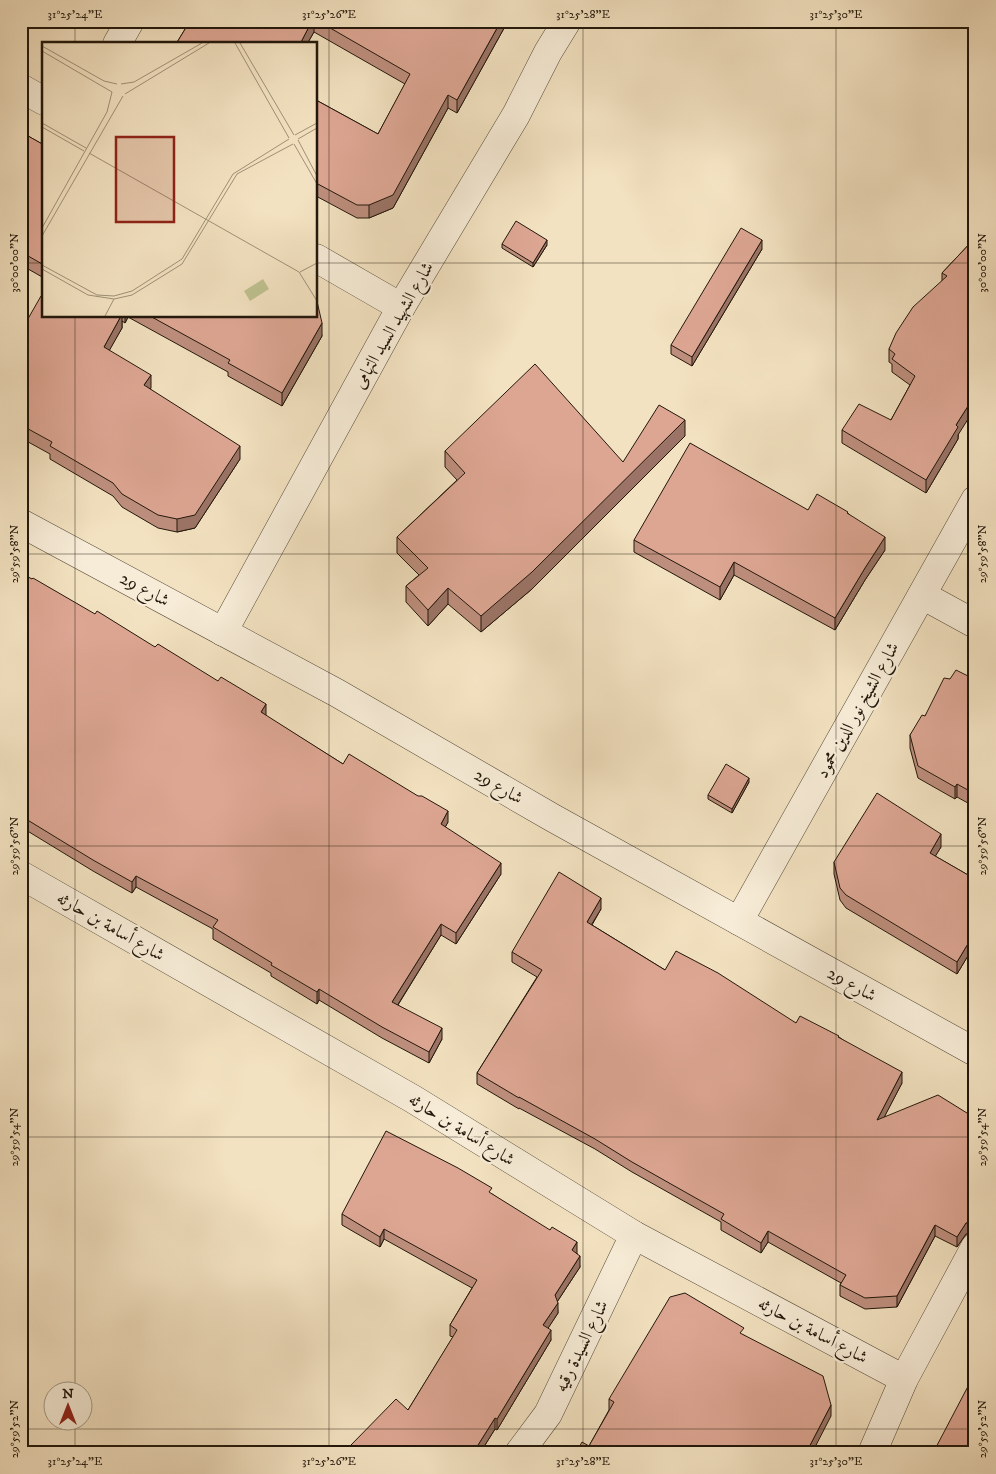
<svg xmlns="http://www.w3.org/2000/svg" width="996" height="1474" viewBox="0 0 996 1474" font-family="'IM FELL DW Pica',Amiri,serif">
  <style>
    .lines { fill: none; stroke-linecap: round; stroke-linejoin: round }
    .minor-casing { stroke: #564a38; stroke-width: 29 }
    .minor { stroke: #f7ecd7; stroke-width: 28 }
    .wall { fill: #be8f7e; stroke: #22170b }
    .shaded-wall { fill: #9b7467; stroke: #22170b }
    .building { fill: #dda693; stroke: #22170b }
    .ticks { fill: none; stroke: #22170b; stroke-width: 1; stroke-opacity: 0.45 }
    .labels { text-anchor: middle; stroke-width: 4.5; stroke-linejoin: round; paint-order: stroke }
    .street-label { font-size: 18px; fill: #22170b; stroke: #f7ecd7 }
    .inset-road { fill: none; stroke: #9f9178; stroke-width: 1 }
    .view { fill: #8f2418; fill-opacity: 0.15; stroke: #8f2418; stroke-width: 2.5 }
    .inset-edge { fill: none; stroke: #22170b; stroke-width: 2.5 }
    .neatline { fill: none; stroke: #22170b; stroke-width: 2 }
    .ticks-label { font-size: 12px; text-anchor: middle; fill: #22170b }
  </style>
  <rect width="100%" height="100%" fill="#f3e2c1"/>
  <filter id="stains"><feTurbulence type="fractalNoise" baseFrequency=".004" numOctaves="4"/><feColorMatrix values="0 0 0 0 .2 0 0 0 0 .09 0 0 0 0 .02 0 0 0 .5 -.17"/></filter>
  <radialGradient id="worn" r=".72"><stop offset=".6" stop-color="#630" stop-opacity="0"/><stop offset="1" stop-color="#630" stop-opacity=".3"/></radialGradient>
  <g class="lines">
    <g class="minor-casing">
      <g id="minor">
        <path d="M117 44 130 21"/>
        <path d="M21 88 44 101"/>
        <path d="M316 258 401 307"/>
        <path d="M21 523 337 693 553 818 975 1052"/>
        <path d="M922 595 975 624"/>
        <path d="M223 632 401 307 516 115 548 52 567 21"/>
        <path d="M21 875 413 1099 634 1235 904 1379"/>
        <path d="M739 921 975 500"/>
        <path d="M519 1453 548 1414 634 1235"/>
        <path d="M872 1453 904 1379 975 1247"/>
      </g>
    </g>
    <use href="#minor" class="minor"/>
  </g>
  <g class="wall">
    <path d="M21 21H34L31 27Z"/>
    <path d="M190 21H508L457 113 448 108 393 208 369 218H357L316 196V100L378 134 405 84 314 32 307 44H176Z"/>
    <path d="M21 132 44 145V278L21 265Z"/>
    <path d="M975 238 958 439 926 493 842 443V430L891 420 910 385 892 372V364L889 362V349L942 281V273Z"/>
    <path d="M502 244 547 245 533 267 502 248Z"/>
    <path d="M762 249 692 366 671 354V345Z"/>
    <path d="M44 316H316L322 336 282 406 228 376V372L128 317 125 323 122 321V328L109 350 151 388 150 389 240 459 195 528 177 532 158 528 122 507 113 496 50 459V454L21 438V331Z"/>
    <path d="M685 436 532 589 481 632 448 604 428 626 406 602V586L419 575 397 553V537L457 480 445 467V451L623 462Z"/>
    <path d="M808 510 848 513 885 550 865 580 835 630 734 575 720 600 634 552V540Z"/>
    <path d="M21 573 266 716 343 764 448 822 445 827 501 874 456 944 441 935 398 1005 442 1039 429 1063 382 1038 319 1000 317 1004 271 976V973L213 939V929L136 887 132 893 93 871 21 827Z"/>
    <path d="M975 671V807L957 797 955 799 918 778 910 748V735L925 716 950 679 970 677Z"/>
    <path d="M749 782 732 813 708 799V795Z"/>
    <path d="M941 847 935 856 975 879V944L957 974 846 908 840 900 834 874V862Z"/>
    <path d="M601 909 592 925 665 970 796 1023 839 1037 902 1083 884 1117 975 1118V1228L973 1232 966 1234 957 1247 935 1236 897 1307 865 1309 840 1296V1285L841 1283 768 1242 761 1253 721 1230V1222L632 1172 595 1149 519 1108V1109L477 1084V1073L537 977 512 962V952Z"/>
    <path d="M492 1194 577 1253 580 1267 557 1302 558 1313 548 1328 551 1340 497 1430 495 1429 480 1453H351V1445L408 1410 453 1337 450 1336V1325L472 1288 384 1239 380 1247 342 1225V1214Z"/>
    <path d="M744 1335 831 1416 589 1446 609 1410V1399Z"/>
  </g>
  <g class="shaded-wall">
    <path d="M31 21H34L31 27Z"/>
    <path d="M312 21H314V32L307 44H300Z"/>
    <path d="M501 21H508L457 113V100Z"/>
    <path d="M448 95V108L393 208 369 218V205Z"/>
    <path d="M547 240V245L533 267V263Z"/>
    <path d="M762 240V249L692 366V357Z"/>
    <path d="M121 316H122V328L104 360V347Z"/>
    <path d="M125 316H128V317L125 323Z"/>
    <path d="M322 323V336L282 406V393Z"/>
    <path d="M151 375V388L144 398V385Z"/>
    <path d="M975 395V408L958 435V439L926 493V480L956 425Z"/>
    <path d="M685 420V436L532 589 481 632V616Z"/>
    <path d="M240 446V459L195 528 177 532V519Z"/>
    <path d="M885 537V550L865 580 835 630V618L865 568Z"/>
    <path d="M734 562V575L720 600V587Z"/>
    <path d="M448 588V604L428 626V610Z"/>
    <path d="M266 704V716L261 712Z"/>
    <path d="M749 778V782L732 813V809Z"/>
    <path d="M957 784V797L955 799V787Z"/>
    <path d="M448 811V822L441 835V824Z"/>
    <path d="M941 834V847L930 865V853Z"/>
    <path d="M501 863V874L456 944V933Z"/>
    <path d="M136 876V887L132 893V882Z"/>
    <path d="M601 898V909L587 932V922Z"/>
    <path d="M441 924V935L392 1014V1002Z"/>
    <path d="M975 932V944L957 974V962Z"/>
    <path d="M319 989V1000L317 1004V992Z"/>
    <path d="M442 1028V1039L429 1063V1052Z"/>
    <path d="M902 1072V1083L877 1131V1120Z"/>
    <path d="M975 1218V1228L973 1232 966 1234 957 1247V1237L966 1223Z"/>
    <path d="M935 1225V1236L897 1307V1296Z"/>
    <path d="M384 1229V1239L380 1247V1237Z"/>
    <path d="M768 1231V1242L761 1253V1243Z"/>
    <path d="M577 1242V1253L572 1261V1250Z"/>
    <path d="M580 1256V1267L555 1305V1295Z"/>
    <path d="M558 1303V1313L543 1336V1325Z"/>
    <path d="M551 1330V1340L497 1430V1419Z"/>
    <path d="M831 1405V1416L812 1453H806Z"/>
    <path d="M495 1418V1429L480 1453H473Z"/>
  </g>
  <g class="building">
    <path d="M190 21H312L300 44H176Z"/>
    <path d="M318 21H501L457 100 448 95 393 195 369 205H357L316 183V100L378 134 410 74Z"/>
    <path d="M21 132 44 145V265L21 252Z"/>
    <path d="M516 221 547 240 533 263 502 244Z"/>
    <path d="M741 228 762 240 692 357 671 345Z"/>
    <path d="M975 238V395L956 425 958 427 926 480 842 430 859 404 891 420 915 376 892 359 895 354 889 349 896 333 913 307 947 276 942 273Z"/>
    <path d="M41 296 44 297V316H121L104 347 151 375 144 385 240 446 195 515 177 519 158 515 122 494 113 483 50 446 52 442 21 425V331Z"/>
    <path d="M316 297 322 323 282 393 228 363 230 360 150 316H316Z"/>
    <path d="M535 364 623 462 659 405 685 420 532 572 481 616 448 588 428 610 406 586 428 568 397 537 465 473 445 451Z"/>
    <path d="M690 443 808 510 817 494 848 512 847 513 885 537 865 568 835 618 734 562 720 587 634 540Z"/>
    <path d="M21 573 32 579 33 578 95 614 97 611 155 647 158 644 218 681 221 677 266 704 261 712 343 764 349 754 418 796H422L448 811 441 824 501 863 456 933 441 924 392 1002 442 1028 429 1052 382 1027 319 989 317 992 271 965 272 963 213 927 218 920 136 876 132 882 93 860 21 816Z"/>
    <path d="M956 670 970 677 974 671H975V794L957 784 955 787 918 766 910 735 922 715 925 716 944 678 950 679Z"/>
    <path d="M726 764 749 778 732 809 708 795Z"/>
    <path d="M877 793 941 834 930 853 975 879V932L957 962 846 895 840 888 834 862Z"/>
    <path d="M559 872 601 898 587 922 665 970 676 951 718 973 796 1023 800 1016 839 1036 838 1037 902 1072 877 1120 938 1095 975 1118V1157L974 1171H975V1218L973 1221 966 1223 957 1237 935 1225 897 1296 865 1298 840 1285 846 1275 768 1231 761 1243 721 1219 724 1214 632 1162 595 1139 519 1097V1098L477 1073 542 970 512 952Z"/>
    <path d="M386 1131 458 1168 492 1188 489 1192 550 1230 552 1227 577 1242 572 1250 580 1256 555 1295 558 1303 543 1325 551 1330 497 1419 495 1418 473 1453H354L357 1451 351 1445 396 1399 408 1410 457 1330 450 1325 477 1280 384 1229 380 1237 342 1214Z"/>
    <path d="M685 1293 744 1328 740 1333 823 1376 831 1405 806 1453H576L582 1442 589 1446 614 1402 609 1399 670 1297Z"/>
    <path d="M975 1373V1453H933Z"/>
  </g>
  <path class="ticks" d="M75 21V44M329 21V1453M583 21V1453M836 21V1453M21 263H44M316 263H975M75 316V1392M21 554H975M21 846H975M21 1137H975M75 1422V1453M21 1429H975"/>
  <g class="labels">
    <g class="street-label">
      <text transform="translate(393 325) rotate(-60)" y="6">شارع الشهيد السيد التهامى</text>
      <text transform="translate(145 589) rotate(28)" y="6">شارع 29</text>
      <text transform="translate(857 710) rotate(-61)" y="6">شارع الشيخ نور الدين محمود</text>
      <text transform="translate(499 786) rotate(30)" y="6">شارع 29</text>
      <text transform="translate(111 926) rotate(30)" y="6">شارع أسامة بن حارثه</text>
      <text transform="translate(852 984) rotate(29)" y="6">شارع 29</text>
      <text transform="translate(462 1129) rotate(32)" y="6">شارع أسامة بن حارثه</text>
      <text transform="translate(813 1330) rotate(28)" y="6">شارع أسامة بن حارثه</text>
      <text transform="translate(581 1346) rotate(-64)" y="6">شارع السيدة رقيه</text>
    </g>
  </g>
  <g transform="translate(42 42)">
    <rect width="275" height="275" fill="#f3e2c1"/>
    <path d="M221 237 227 247 208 259 202 249Z" fill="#bfc290"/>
    <path class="inset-road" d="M193 1 247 96M198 1 252 93M0 4 62 39 75 42M0 9 70 50M79 42 92 40 160 1M83 52 167 1M0 81 44 106M0 85 42 109M253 93 275 81M256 97 275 86M256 98 275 134M252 102 275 142M47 111 257 230M0 186 65 70 70 50M0 194 81 54M0 223 55 253 72 254 90 249 140 217 191 132 247 97M0 227 46 253 72 257 90 253 140 222 195 132 251 102M257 230 275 259M258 230 275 221M63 274 72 257"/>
    <path class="view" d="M74 95H132V180H74Z"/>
    <rect width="275" height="275" class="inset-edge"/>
  </g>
  <rect width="996" height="1474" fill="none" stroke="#f3e2c1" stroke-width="55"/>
  <g transform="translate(68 1406)"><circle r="24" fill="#f7ecd7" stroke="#a29785"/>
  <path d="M0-4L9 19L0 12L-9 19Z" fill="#8f2418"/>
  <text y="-8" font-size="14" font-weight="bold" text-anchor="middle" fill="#22170b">N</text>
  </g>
  <rect x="28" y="28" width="940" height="1418" class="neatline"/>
  <g class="ticks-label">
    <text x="75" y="18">31°25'24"E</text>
    <text x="329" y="18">31°25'26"E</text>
    <text x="583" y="18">31°25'28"E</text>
    <text x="836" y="18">31°25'30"E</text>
    <text transform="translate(14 263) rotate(-90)" y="4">30°00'00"N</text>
    <text transform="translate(982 263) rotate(-90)" y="4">30°00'00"N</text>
    <text transform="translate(14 554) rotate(-90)" y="4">29°59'58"N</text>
    <text transform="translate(982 554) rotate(-90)" y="4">29°59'58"N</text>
    <text transform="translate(14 846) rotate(-90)" y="4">29°59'56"N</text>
    <text transform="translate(982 846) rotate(-90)" y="4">29°59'56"N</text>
    <text transform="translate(14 1137) rotate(-90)" y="4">29°59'54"N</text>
    <text transform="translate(982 1137) rotate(-90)" y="4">29°59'54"N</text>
    <text transform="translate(14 1429) rotate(-90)" y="4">29°59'52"N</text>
    <text transform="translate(982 1429) rotate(-90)" y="4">29°59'52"N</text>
    <text x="75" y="1465">31°25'24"E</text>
    <text x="329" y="1465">31°25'26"E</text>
    <text x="583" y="1465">31°25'28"E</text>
    <text x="836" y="1465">31°25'30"E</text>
  </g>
  <rect width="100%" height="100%" filter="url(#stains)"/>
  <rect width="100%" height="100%" fill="url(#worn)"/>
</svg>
